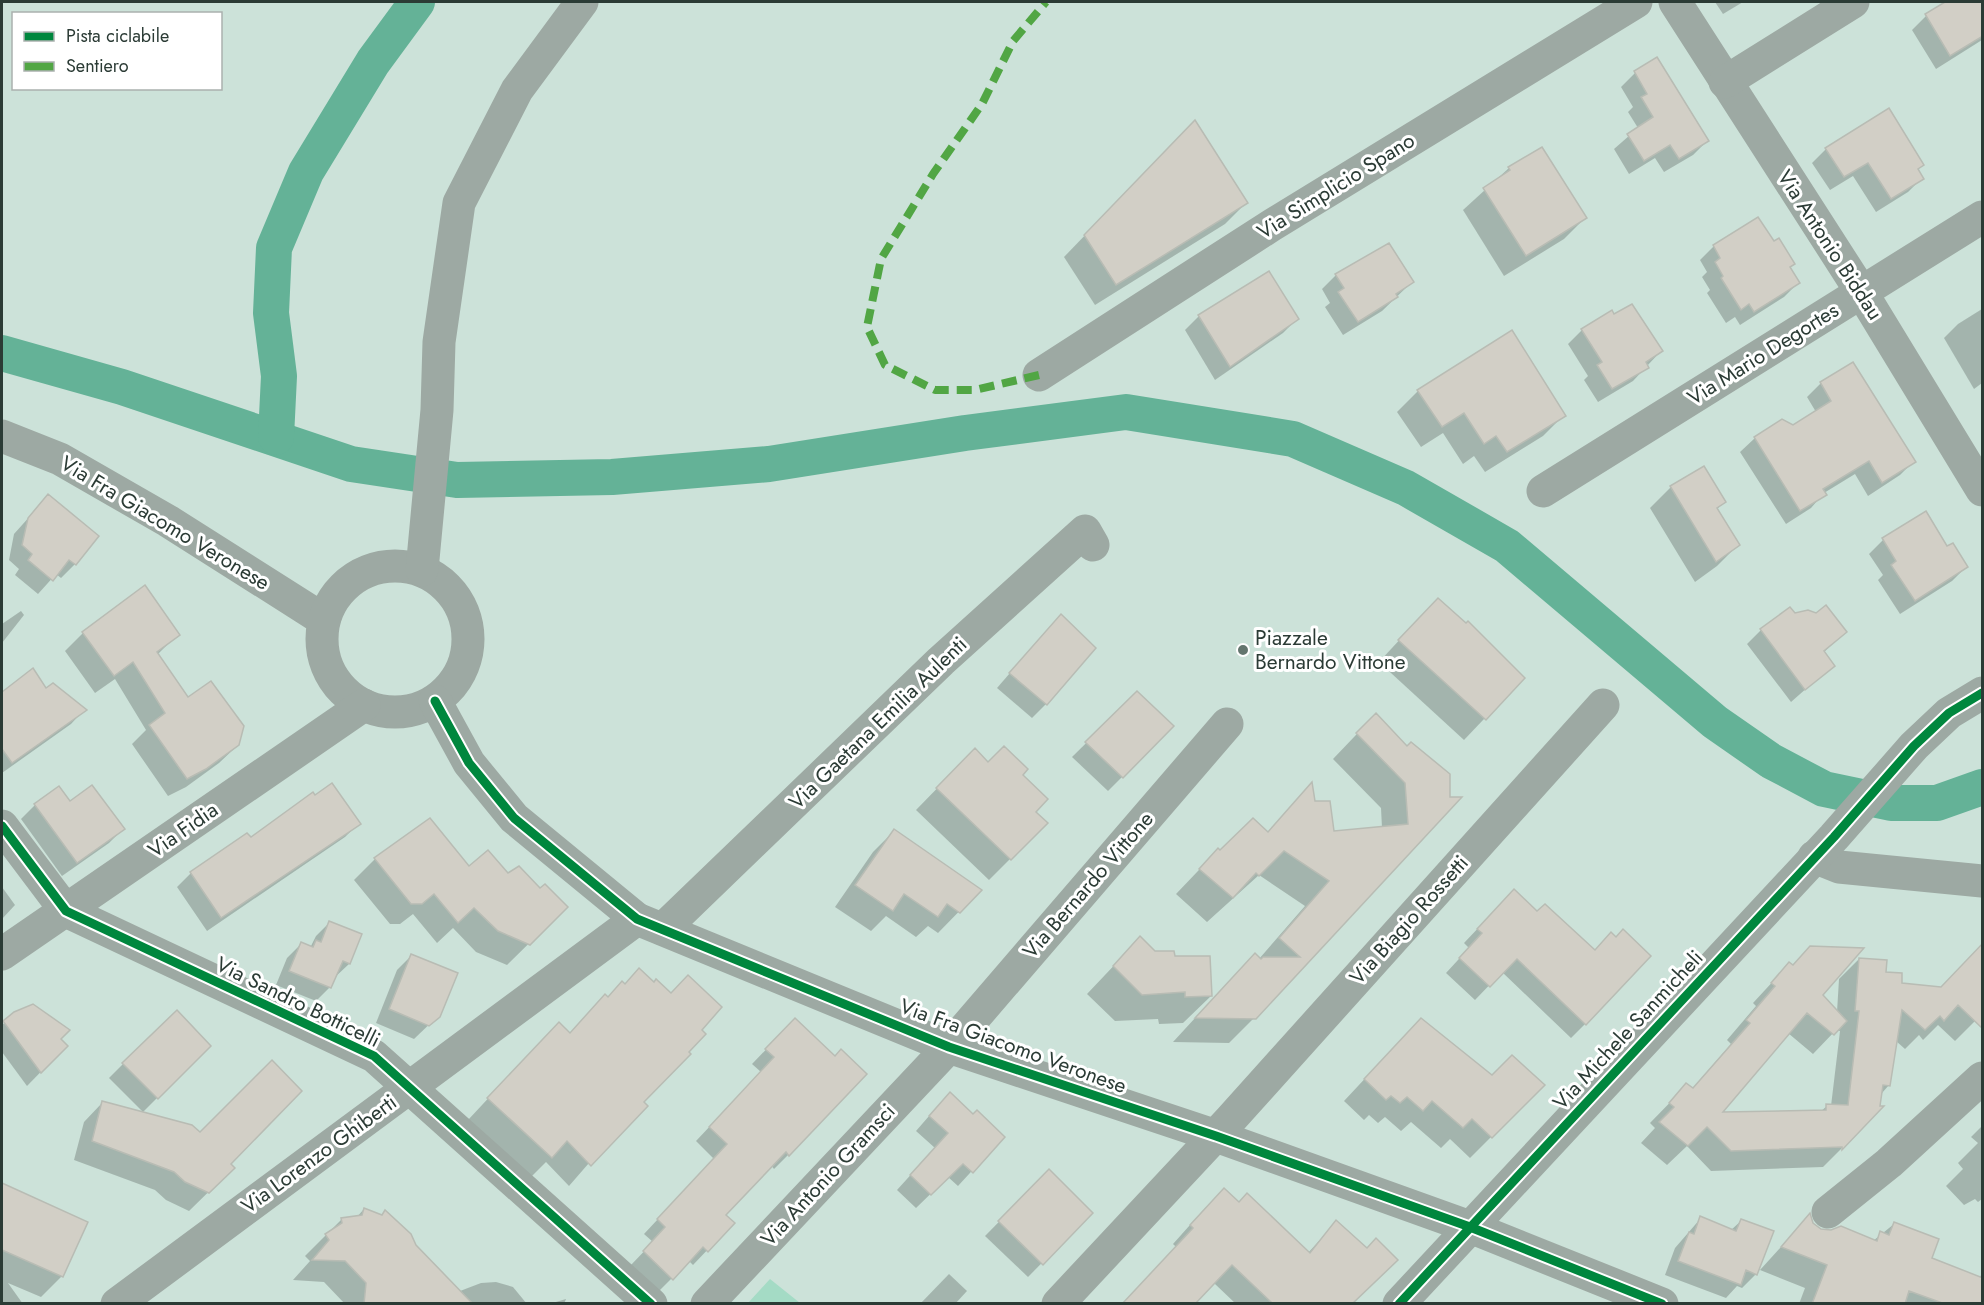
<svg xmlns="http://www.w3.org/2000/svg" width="1984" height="1305" viewBox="0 0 1984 1305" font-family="Jost,sans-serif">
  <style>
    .green { fill: #a4dbc5 }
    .shadow { fill: #0003; fill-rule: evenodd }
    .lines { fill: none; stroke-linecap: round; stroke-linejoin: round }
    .canal { stroke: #64b297; stroke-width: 36 }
    .building { fill: #d2cfc6; stroke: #b8bcb4; stroke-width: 1.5 }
    .minor { stroke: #9da9a3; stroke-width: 33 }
    .quiet { stroke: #51a644; stroke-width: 8; stroke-dasharray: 15 8; stroke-linecap: butt }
    .cycleway-casing { stroke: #fff; stroke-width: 13 }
    .cycleway { stroke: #00873e; stroke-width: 9 }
    .poi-dot { fill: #63756e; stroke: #fff; stroke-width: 2 }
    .labels { text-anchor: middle; stroke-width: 6; stroke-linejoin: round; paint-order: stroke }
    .street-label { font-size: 21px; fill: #2b3b35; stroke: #fff }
    .poi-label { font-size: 21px; fill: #2b3b35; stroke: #fff; text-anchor: start }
  </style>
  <rect width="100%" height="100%" fill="#cce2d9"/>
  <path class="green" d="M770 1279 800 1303H748Z"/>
  <g class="shadow">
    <path d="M1715 2H1743L1723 14Z"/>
    <path d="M1943 2H1982V40L1936 69 1912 30 1926 16 1945 4Z"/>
    <path d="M1635 73 1707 141 1693 155 1664 172 1655 158 1629 174 1614 149 1638 128 1628 112 1633 107 1621 87Z"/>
    <path d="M1889 110 1923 165 1917 170 1922 178 1908 192 1876 212 1853 176 1830 190 1812 163 1826 149Z"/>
    <path d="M1174 143 1246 203 1225 224 1095 305 1064 257Z"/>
    <path d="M1509 168 1585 218 1564 239 1504 276 1463 210Z"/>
    <path d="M1773 243 1793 264 1789 269 1798 283 1784 297 1740 325 1735 317 1726 323 1707 293 1710 290 1702 277 1707 272 1700 260 1714 246Z"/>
    <path d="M1389 245 1412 282 1382 311 1343 335 1325 307 1330 303 1322 289 1336 275Z"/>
    <path d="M1982 309V383L1974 389 1944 338 1958 324Z"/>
    <path d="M1611 312 1614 316 1644 322 1661 351 1633 381 1598 402 1584 380 1588 376 1568 344 1582 330Z"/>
    <path d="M1199 316 1297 319 1283 333 1215 380 1185 330Z"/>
    <path d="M1853 364 1914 461 1900 475 1868 496 1855 474 1824 493 1811 508 1786 524 1740 452 1755 438 1782 421 1793 426 1816 412 1807 397 1821 383Z"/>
    <path d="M1418 391 1564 415 1543 436 1485 472 1474 456 1463 464 1443 433 1421 447 1397 412Z"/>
    <path d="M1671 487 1725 501 1716 510 1738 545 1717 566 1695 582 1650 508Z"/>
    <path d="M48 496 75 564 61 578 56 574 38 594 15 575 19 569 9 560 14 534Z"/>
    <path d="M1883 540 1966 567 1952 581 1900 614 1878 580 1883 575 1869 554Z"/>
    <path d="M21 611 24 615 2 643V624Z"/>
    <path d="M1795 615 1845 632 1823 653 1833 665 1791 702 1747 644 1761 630Z"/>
    <path d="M1417 621 1523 678 1464 740 1379 662Z"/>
    <path d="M1047 630 1046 704 1032 718 997 688Z"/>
    <path d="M83 633 178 634 157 655 188 699 238 745 219 763 186 787 168 796 132 744 146 730 115 679 95 693 65 651Z"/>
    <path d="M32 671 46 690 84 710 71 724 2 773V694Z"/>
    <path d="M1137 693 1122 777 1108 791 1072 757Z"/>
    <path d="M1375 715 1407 748 1448 775 1254 1018 1229 1043 1173 1042 1230 980 1259 959 1305 906 1259 875 1207 922 1176 894 1218 850 1220 852 1267 833 1311 785 1314 803 1332 832 1382 828 1381 808 1333 759Z"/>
    <path d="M988 764 1021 775 1034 812 1046 823 989 880 916 810 954 771Z"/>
    <path d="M70 803 123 829 109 843 62 876 21 819 35 805Z"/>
    <path d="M359 823 345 837 207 931 177 887 191 873 247 835 250 840Z"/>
    <path d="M894 831 980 890 938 933 928 926 916 937 886 916 871 931 835 907 873 852Z"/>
    <path d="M375 859 469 868 508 875 540 890 566 907 507 965 476 952 453 928 437 943 413 914 400 924H390L354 880Z"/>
    <path d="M2 887 15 905 2 919Z"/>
    <path d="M1500 905 1537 913 1594 952 1585 1024 1571 1038 1502 972 1475 1000 1446 973 1469 948 1464 943Z"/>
    <path d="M330 922 360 935 349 964 334 978 330 987 316 1001 276 985 287 958 301 944 310 948 316 936Z"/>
    <path d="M1140 938 1154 952 1174 957 1211 996 1183 1023 1159 1024 1158 1019 1115 1021 1087 994Z"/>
    <path d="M1811 947 1821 996 1837 1012 1839 979 1859 959 1900 984 1982 1014 1955 1041 1938 1025 1923 1040 1919 1035 1905 1049 1896 1041 1889 1085 1842 1139 1841 1149 1823 1167 1711 1171 1687 1146 1667 1165 1641 1143 1655 1128 1650 1123 1687 1085 1692 1089 1731 1044 1727 1040 1756 1006 1753 1003 1789 964 1792 966ZM1836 1030 1840 1031 1831 1106H1827L1820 1112 1719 1113 1788 1033 1813 1054Z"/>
    <path d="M411 956 438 1016 414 1039 376 1023 397 970Z"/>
    <path d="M605 996 642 1102 569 1186 546 1162 530 1178 468 1120 538 1045 569 1034Z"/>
    <path d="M15 1013 59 1039 66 1046 27 1086 2 1052V1025Z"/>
    <path d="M781 1034 788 1155 774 1169 771 1165 724 1215 733 1223 693 1265 689 1261 658 1292 630 1266 653 1242 644 1234 714 1159 696 1141 761 1072 752 1064Z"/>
    <path d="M1400 1041 1492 1077 1543 1085 1470 1158 1450 1139 1441 1148 1411 1122 1401 1131 1385 1117 1378 1123 1369 1115 1364 1120 1344 1101Z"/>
    <path d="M209 1046 143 1112 109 1078 123 1064Z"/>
    <path d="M102 1103 229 1164 233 1168 189 1211 166 1200 155 1190 74 1160 84 1122Z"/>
    <path d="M936 1108 973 1116 1003 1137 958 1186 948 1177 916 1208 897 1190 935 1148 916 1131Z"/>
    <path d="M1982 1126V1199L1978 1202 1975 1199 1964 1205 1946 1186 1963 1169 1958 1163 1978 1143 1971 1137Z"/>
    <path d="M1049 1171 1091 1213 1028 1277 985 1236Z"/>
    <path d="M7 1187 62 1276 41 1297 8 1283 23 1304H2V1192Z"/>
    <path d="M1239 1204 1308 1253 1336 1222 1351 1304H1236L1173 1244 1206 1207Z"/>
    <path d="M364 1209 409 1304H345L324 1282 293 1280 310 1261 305 1256 342 1219 356 1218Z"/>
    <path d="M1809 1216 1812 1224 1820 1231 1873 1241 1894 1224 1930 1259 1979 1278 1982 1274V1304H1799L1805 1288 1760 1270Z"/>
    <path d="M1701 1218 1731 1230 1741 1221 1756 1274 1742 1288 1737 1286 1726 1298 1665 1275 1675 1248Z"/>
    <path d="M949 1274 967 1291 955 1304H920Z"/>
    <path d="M496 1282 513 1287 527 1304H426L481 1283Z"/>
    <path d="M566 1299 564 1304H549Z"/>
  </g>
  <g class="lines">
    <g class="canal">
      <path d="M2 353 122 387 351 464 457 480 612 477 769 464 965 433 1126 412 1293 439 1406 488 1507 546 1715 722 1771 761 1824 789 1891 803H1937L1982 787"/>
      <path d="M276 437 279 376 271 313 274 248 306 172 373 62 417 2"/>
    </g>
  </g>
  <g class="building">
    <path d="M1945 2H1983V36L1950 56 1925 14Z"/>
    <path d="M1657 57 1709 141 1679 159 1670 145 1644 161 1627 134 1653 117 1641 97 1647 94 1634 71Z"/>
    <path d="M1889 108 1924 165 1918 169 1924 179 1891 199 1868 163 1844 177 1825 148Z"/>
    <path d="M1195 120 1248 203 1116 285 1084 235Z"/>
    <path d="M1542 147 1587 218 1526 256 1483 188 1510 170 1508 167Z"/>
    <path d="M1758 217 1774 241 1779 238 1795 264 1790 267 1800 283 1754 312 1749 304 1741 310 1721 278 1723 276 1715 262 1720 258 1713 245Z"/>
    <path d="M1389 243 1414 282 1396 294 1398 297 1358 322 1338 292 1344 288 1335 274Z"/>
    <path d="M1269 271 1299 319 1230 367 1198 315Z"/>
    <path d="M1632 304 1663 351 1646 362 1649 368 1612 389 1597 365 1602 362 1581 329 1612 310 1614 314Z"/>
    <path d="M1512 330 1566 416 1507 452 1496 436 1484 444 1464 413 1442 427 1417 390Z"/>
    <path d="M1853 362 1916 462 1882 483 1869 461 1823 489 1827 495 1800 511 1754 437 1782 419 1793 425 1831 401 1820 382Z"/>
    <path d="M1704 466 1726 502 1717 508 1740 545 1716 562 1670 486Z"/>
    <path d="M48 494 99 536 76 565 69 560 53 581 28 560 32 554 22 545 28 518Z"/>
    <path d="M1926 511 1947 546 1953 543 1968 567 1915 601 1891 565 1896 561 1882 538Z"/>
    <path d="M145 585 180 635 157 652 188 697 211 681 244 726 239 745 206 769 187 779 149 725 165 713 133 662 114 676 82 632Z"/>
    <path d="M1438 598 1466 623 1468 621 1525 678 1486 720 1398 640Z"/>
    <path d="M1826 605 1847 632 1824 651 1835 666 1805 690 1760 629 1790 607 1795 613 1808 610 1816 613Z"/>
    <path d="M1061 614 1096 648 1047 705 1009 673Z"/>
    <path d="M33 668 46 688 53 683 87 710 12 763 2 749V692Z"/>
    <path d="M1137 691 1174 726 1123 778 1085 742Z"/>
    <path d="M1376 713 1407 746 1411 742 1450 774V797H1462L1256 1019 1195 1018 1255 953 1261 959 1263 957H1300L1279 938 1329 881 1284 851 1259 876 1256 873 1233 898 1199 869 1218 848 1220 850 1253 818 1268 832 1312 782 1315 801H1330L1334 831 1408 824 1405 783 1356 733Z"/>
    <path d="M1004 746 1028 769 1023 775 1048 799 1036 812 1048 823 1011 860 936 788 975 748 988 762Z"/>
    <path d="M332 783 361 824 221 918 190 872 247 833 251 837 313 792 315 795Z"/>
    <path d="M92 785 125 829 77 863 34 804 59 786 70 801Z"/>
    <path d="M430 818 469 866 488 850 508 873 519 866 540 888 545 884 568 907 530 945 498 931 474 908 458 923 434 894 422 904H411L374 858Z"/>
    <path d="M894 829 982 890 960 913 947 904 938 917 904 894 893 911 855 885Z"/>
    <path d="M1514 889 1537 911 1545 904 1595 950 1611 932 1616 937 1623 929 1651 956 1586 1025 1517 959 1490 987 1459 958 1482 933 1477 929Z"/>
    <path d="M329 921 362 934 350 964 343 961 331 988 289 971 301 942 313 947 316 940 321 942Z"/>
    <path d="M1140 936 1155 951H1174L1175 956H1210L1212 996 1185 997V992L1142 995 1113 966Z"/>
    <path d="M1983 943V1029L1958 1005 1944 1021 1940 1016 1925 1030 1902 1010 1890 1086 1883 1085 1880 1106H1884L1842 1150V1147L1731 1151 1707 1127 1688 1146 1659 1122 1674 1107 1669 1103 1686 1083 1693 1088 1750 1023 1746 1020 1775 986 1771 983 1789 962 1793 965 1810 946 1864 948 1823 995 1847 1021 1834 1035 1807 1013 1723 1112 1826 1110V1104L1848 1105 1859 1011H1855L1859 958 1887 960 1886 972 1902 973V983L1941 987Z"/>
    <path d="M411 954 458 973 440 1017 429 1026 389 1009Z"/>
    <path d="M639 968 654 982 656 979 671 993 688 975 722 1007 702 1030 706 1034 689 1052 691 1054 644 1102 648 1106 591 1166 567 1141 552 1158 487 1098 559 1022 570 1033 605 994 608 997 622 981 625 984Z"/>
    <path d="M33 1004 70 1030 61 1039 68 1046 41 1073 3 1021 14 1012Z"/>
    <path d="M177 1010 211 1046 158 1099 122 1063Z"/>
    <path d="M795 1018 835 1056 841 1049 867 1074 789 1156 786 1152 726 1215 735 1223 708 1252 703 1247 673 1280 643 1251 665 1227 657 1219 727 1144 709 1127 774 1057 765 1049Z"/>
    <path d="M1421 1018 1492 1075 1512 1055 1545 1085 1492 1138 1472 1119 1463 1128 1432 1101 1423 1111 1407 1097 1400 1103 1391 1096 1386 1100 1364 1079Z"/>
    <path d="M272 1060 302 1091 231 1164 235 1168 209 1193 185 1182 174 1172 92 1141 102 1101 192 1125 200 1132Z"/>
    <path d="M950 1092 973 1114 977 1110 1005 1137 973 1173 963 1164 931 1195 910 1175 948 1133 929 1116Z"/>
    <path d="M1049 1169 1093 1213 1043 1265 998 1221Z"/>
    <path d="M2 1183 88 1222 63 1277 2 1250Z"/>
    <path d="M1224 1188 1239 1202 1247 1193 1310 1253 1336 1220 1367 1248 1376 1238 1398 1260 1352 1304H1273L1232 1265 1195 1304H1122L1193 1228 1190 1225Z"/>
    <path d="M364 1208 382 1215 385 1210 411 1234 416 1245 473 1304H364L366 1283 345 1261 312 1260 329 1240 325 1234 342 1223 341 1218 362 1215Z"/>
    <path d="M1810 1213 1813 1223 1821 1229 1831 1230 1841 1226 1877 1241 1880 1231 1889 1235 1894 1222 1939 1239 1932 1258 1983 1278V1304H1945L1909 1291 1905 1304H1812L1827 1265 1781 1247Z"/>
    <path d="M1700 1216 1736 1231 1741 1219 1774 1231 1757 1275 1746 1270 1741 1285 1678 1261 1689 1232 1694 1234Z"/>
  </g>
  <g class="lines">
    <g class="minor">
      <path d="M1675 2 1862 293 1982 490"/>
      <path d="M1725 82 1853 2"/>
      <path d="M1039 375 1272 225 1636 2"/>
      <path d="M2 436 60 459 168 521 324 620"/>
      <path d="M1543 491 1982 217"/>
      <circle cx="395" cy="639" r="73"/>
      <path d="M422 570 437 410 439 342 459 203 517 90 582 2"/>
      <path d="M435 701 469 763 514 818 637 919 949 1047 1216 1136 1470 1227 1662 1304"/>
      <path d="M2 826 66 911 374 1056 651 1304"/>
      <path d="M1814 857 1839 867 1982 881"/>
      <path d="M663 929 941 661 1085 531 1093 545"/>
      <path d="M2 954 364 705"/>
      <path d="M1828 1212 1889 1163 1982 1078"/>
      <path d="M117 1304 637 919"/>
      <path d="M707 1304 949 1047 1227 724"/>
      <path d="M1058 1304 1230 1120 1603 705"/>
      <path d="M1399 1304 1834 837 1914 746 1949 713 1982 693"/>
    </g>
    <path class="quiet" d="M1039 375 975 390H935L885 365 867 327 881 259 933 174 982 104 1013 41 1046 2"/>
    <g class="cycleway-casing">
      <g id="cycleway">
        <path d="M435 701 469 763 514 818 637 919 949 1047 1216 1136 1470 1227 1662 1304"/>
        <path d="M2 826 66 911 374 1056 651 1304"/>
        <path d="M1399 1304 1834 837 1914 746 1949 713 1982 693"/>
      </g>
    </g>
    <use href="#cycleway" class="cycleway"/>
  </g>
  <circle class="poi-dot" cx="1243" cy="650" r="6"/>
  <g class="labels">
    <g class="street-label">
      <text transform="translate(1336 186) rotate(-32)" y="7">Via Simplicio Spano</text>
      <text transform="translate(1830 245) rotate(57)" y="7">Via Antonio Biddau</text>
      <text transform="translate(1763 354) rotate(-32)" y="7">Via Mario Degortes</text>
      <text transform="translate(165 523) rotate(31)" y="7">Via Fra Giacomo Veronese</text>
      <text transform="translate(878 723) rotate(-44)" y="7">Via Gaetana Emilia Aulenti</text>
      <text transform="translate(183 830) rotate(-35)" y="7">Via Fidia</text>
      <text transform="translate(1088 885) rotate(-49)" y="7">Via Bernardo Vittone</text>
      <text transform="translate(1409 920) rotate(-48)" y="7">Via Biagio Rossetti</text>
      <text transform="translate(298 1002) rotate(26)" y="7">Via Sandro Botticelli</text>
      <text transform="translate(1628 1030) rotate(-47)" y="7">Via Michele Sanmicheli</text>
      <text transform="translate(1013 1046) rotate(20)" y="7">Via Fra Giacomo Veronese</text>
      <text transform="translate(319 1154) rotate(-36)" y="7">Via Lorenzo Ghiberti</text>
      <text transform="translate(828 1175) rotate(-47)" y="7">Via Antonio Gramsci</text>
    </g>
    <g class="poi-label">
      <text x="1255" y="645">Piazzale<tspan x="1255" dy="24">Bernardo Vittone</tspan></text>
    </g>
  </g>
  <rect width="1984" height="1305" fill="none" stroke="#2b3b35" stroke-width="6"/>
  <rect x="12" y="12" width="210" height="78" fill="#ffffff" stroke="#aab1ae" stroke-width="1.5"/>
  <rect x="24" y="32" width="30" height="9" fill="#00873e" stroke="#aab1ae" stroke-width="1.5"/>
  <text x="66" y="42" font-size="18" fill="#2b3b35">Pista ciclabile</text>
  <rect x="24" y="62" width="30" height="9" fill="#51a644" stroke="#aab1ae" stroke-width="1.5"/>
  <text x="66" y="72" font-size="18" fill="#2b3b35">Sentiero</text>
</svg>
